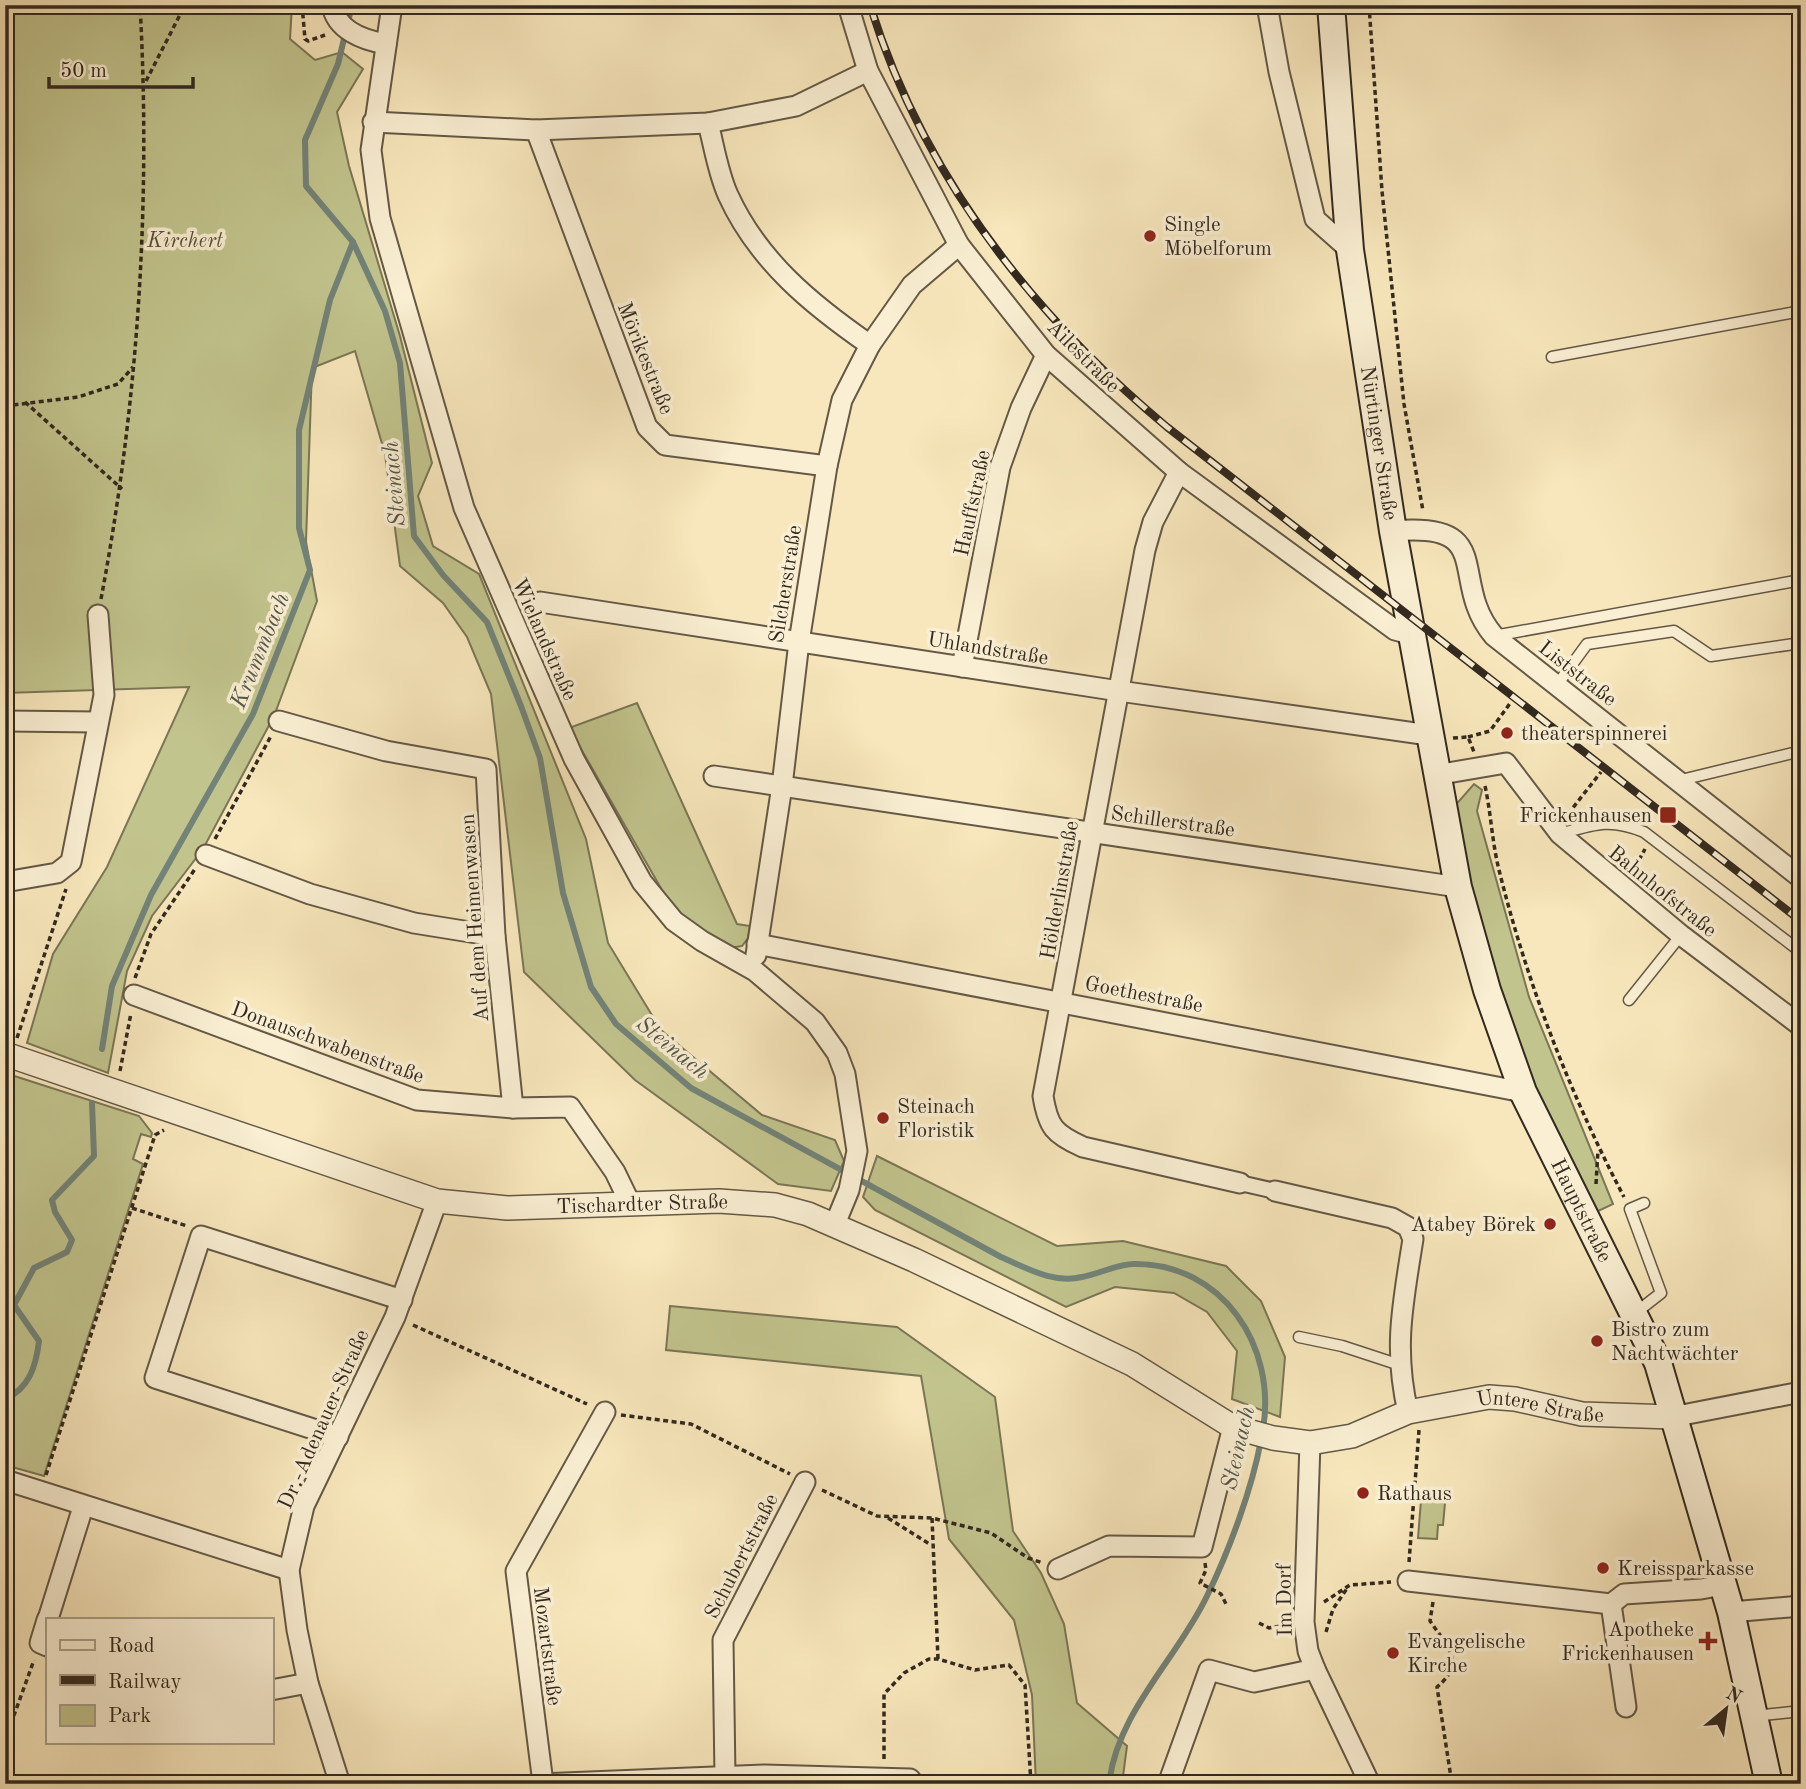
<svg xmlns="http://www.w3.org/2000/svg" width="1806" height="1789" viewBox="0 0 1806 1789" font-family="'Old Standard TT',serif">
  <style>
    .green { fill: #c2c48d; stroke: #7a7656; stroke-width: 2 }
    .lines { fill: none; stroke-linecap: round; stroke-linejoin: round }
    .stream { stroke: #728378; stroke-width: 6 }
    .service-casing { stroke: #645846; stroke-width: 13 }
    .pedestrian-casing { stroke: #645846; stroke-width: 18 }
    .minor-casing { stroke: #645846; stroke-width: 23 }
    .tertiary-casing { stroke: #645846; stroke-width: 26 }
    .secondary-casing { stroke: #32291f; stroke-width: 30 }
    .path { stroke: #32291f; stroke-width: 3.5; stroke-dasharray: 5 3.5; stroke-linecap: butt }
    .service { stroke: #faefd3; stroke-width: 10 }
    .pedestrian { stroke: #faefd3; stroke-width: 14 }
    .minor { stroke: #faefd3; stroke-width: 19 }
    .tertiary { stroke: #faefd3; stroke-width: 23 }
    .secondary { stroke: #faefd3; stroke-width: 26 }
    .rail-casing { stroke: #32291f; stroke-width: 8 }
    .rail { stroke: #faefd3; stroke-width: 5; stroke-dasharray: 16; stroke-linecap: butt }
    .poi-dot { fill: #8f2418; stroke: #faefd3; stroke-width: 2.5 }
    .labels { text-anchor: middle; stroke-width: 7; stroke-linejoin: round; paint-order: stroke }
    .poi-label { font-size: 21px; fill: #32291f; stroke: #faefd3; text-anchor: start }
    .park-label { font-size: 21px; font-style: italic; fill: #56503a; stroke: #faefd3 }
    .street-label { font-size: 21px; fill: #32291f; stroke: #faefd3 }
    .water-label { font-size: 23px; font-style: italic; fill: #52564c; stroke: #faefd3 }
  </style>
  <rect width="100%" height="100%" fill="#f8e7bc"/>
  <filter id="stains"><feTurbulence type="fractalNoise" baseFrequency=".00286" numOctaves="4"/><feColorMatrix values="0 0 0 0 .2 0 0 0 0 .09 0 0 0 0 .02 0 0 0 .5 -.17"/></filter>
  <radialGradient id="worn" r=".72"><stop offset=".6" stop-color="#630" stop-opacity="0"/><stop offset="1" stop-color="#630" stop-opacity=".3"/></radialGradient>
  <g class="green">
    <path d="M5 5H292L290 39 315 60 342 52 363 69 337 112 349 166 400 336 432 463 418 496 433 546 479 574 586 839 608 943 661 1030 762 1115 835 1140 844 1161 831 1191 778 1184 635 1080 524 972 491 694 467 637 443 603 400 566 385 454 355 351 312 368 306 542 317 601 274 716 203 849 152 916 127 971 108 1073 27 1043 53 954 107 867 189 687 5 693Z"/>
    <path d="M637 703 737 924 750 926 748 938 742 946 728 948 687 921 666 897 569 728Z"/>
    <path d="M1474 784 1482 790 1477 811 1529 997 1613 1204 1592 1214 1526 1081 1477 935 1452 809Z"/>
    <path d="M5 1073 139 1116 152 1133 151 1137 141 1134 133 1159 143 1164 44 1476 5 1465Z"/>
    <path d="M877 1156 1057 1246 1123 1241 1226 1266 1261 1301 1285 1357 1280 1417 1232 1399 1237 1351 1207 1312 1174 1293 1115 1287 1066 1307 875 1210 863 1197Z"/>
    <path d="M670 1306 897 1327 995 1397 1013 1531 1041 1573 1064 1624 1077 1703 1127 1746 1122 1784H1036L1032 1695 1014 1620 949 1539 921 1376 666 1350Z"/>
    <path d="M1421 1500 1445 1503 1443 1525H1438L1437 1539 1418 1538Z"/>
  </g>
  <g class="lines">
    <g class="stream">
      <path d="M352 5 338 64 305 140 306 186 353 242 385 311 400 363 414 536 443 575 487 622 521 706 540 758 563 893 591 987 616 1024 691 1088 1001 1257C1027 1268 1053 1284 1082 1277 1099 1274 1117 1264 1134 1264 1222 1263 1277 1346 1263 1429"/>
      <path d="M102 1049 112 986 151 895 253 714 310 570 299 528V430L330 300 353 242"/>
      <path d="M5 1399C29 1389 36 1366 39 1341L14 1305 34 1268 67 1252 72 1240 55 1212 52 1200 94 1156 92 1103"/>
      <path d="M1109 1784C1117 1712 1177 1659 1207 1596 1229 1551 1252 1489 1261 1440"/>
    </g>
    <g class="service-casing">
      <g id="service">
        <path d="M1552 357 1801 311"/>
        <path d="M1494 636 1801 580"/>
        <path d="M1557 685 1587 644 1674 631 1711 656 1801 643"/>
        <path d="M1677 781 1801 751"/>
        <path d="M1560 834C1595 824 1610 818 1644 832L1801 952"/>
        <path d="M1629 1000 1681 935"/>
        <path d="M1634 1314 1661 1293 1630 1209 1644 1203"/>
        <path d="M1299 1337 1342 1346 1400 1365"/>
        <path d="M1754 1716 1801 1711"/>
      </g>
    </g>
    <g class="pedestrian-casing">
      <path id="pedestrian" d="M1240 1183 1275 1191"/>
    </g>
    <g class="minor-casing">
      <g id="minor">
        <path d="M332 5C336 30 363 40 386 44"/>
        <path d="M392 5 371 150 380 218 464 508 574 759 642 882 674 921 702 941 755 971 815 1022 837 1053 845 1074 857 1151 849 1190 835 1224"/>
        <path d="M848 5 868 71 959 245 1046 355 1179 472 1395 630 1410 634"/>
        <path d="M1267 5 1279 72 1315 219 1350 250"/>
        <path d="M373 122 536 130 708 123 796 106 868 71"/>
        <path d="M708 123C714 146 718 173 728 195 758 261 812 305 870 345"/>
        <path d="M536 130 647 427 665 445 827 466"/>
        <path d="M1179 472 1153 522 1145 550 1043 1096C1048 1127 1054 1134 1083 1147L1240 1183"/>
        <path d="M1393 531C1499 521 1447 581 1494 636L1801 878"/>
        <path d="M540 602 1119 691 1429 735"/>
        <path d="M962 667 1000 467 1021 408 1046 355"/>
        <path d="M5 721 98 722"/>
        <path d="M279 721 386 751 486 769 495 936 513 1108 570 1107 615 1172 629 1201"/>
        <path d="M1436 775 1506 763 1560 834 1681 935 1801 1026"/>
        <path d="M714 776 1458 887"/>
        <path d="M206 855 310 894 414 923 495 936"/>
        <path d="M5 882 57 873 71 862 104 695 98 615"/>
        <path d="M757 944 1523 1092"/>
        <path d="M756 955 782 786 799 642 827 466 842 400 870 345 912 285 959 245"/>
        <path d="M134 995 417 1100 513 1108"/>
        <path d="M1275 1191 1392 1218 1408 1227 1413 1239C1403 1303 1393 1348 1408 1412"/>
        <path d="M1672 1417 1801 1392"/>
        <path d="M338 1437 155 1378 201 1236 402 1300"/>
        <path d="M1310 1443 1304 1622 1308 1651 1315 1669 1370 1784"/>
        <path d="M5 1480 289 1570"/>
        <path d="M1058 1569 1109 1546 1202 1547 1233 1427"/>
        <path d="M1408 1581 1611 1604 1624 1594 1701 1589 1723 1585"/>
        <path d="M1611 1604 1626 1707"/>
        <path d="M1731 1612 1801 1606"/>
        <path d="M48 1619 83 1507"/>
        <path d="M47 1620 40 1643 47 1646"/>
        <path d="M271 1690 308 1683"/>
        <path d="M725 1777 723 1640 805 1482"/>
        <path d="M543 1783 516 1571 605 1412"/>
        <path d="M340 1784 308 1683 297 1630 289 1570 304 1506 395 1317 437 1201"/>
        <path d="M539 1784 764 1775 910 1779 914 1784"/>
        <path d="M1168 1784 1209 1670 1254 1682 1315 1669"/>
      </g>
    </g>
    <g class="tertiary-casing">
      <g id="tertiary">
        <path id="s1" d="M5 1054 437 1201 507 1208 719 1201 775 1205 808 1214 914 1260 1132 1364 1233 1427 1273 1438 1310 1443 1352 1436 1408 1412 1489 1397 1515 1399 1582 1414 1672 1417"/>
      </g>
    </g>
    <g class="secondary-casing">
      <g id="secondary">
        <path id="s2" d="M1331 5 1350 250 1393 531 1458 887 1487 990 1523 1092 1658 1363 1731 1612 1769 1784"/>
      </g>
    </g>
    <g class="path">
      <path d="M302 5 305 39 308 41 325 35"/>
      <path d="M1369 5 1382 191 1404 404 1423 511"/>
      <path d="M146 81 185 5"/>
      <path d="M25 402 122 489"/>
      <path d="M5 406 78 397 118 384 133 367"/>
      <path d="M101 599C138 403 151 204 140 5"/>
      <path d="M1468 737 1490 731 1511 702"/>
      <path d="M1453 738 1468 737 1474 752"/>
      <path d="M1485 786C1491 813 1492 842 1499 870 1527 983 1570 1094 1624 1197"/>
      <path d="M1568 814 1601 772"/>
      <path d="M215 839 271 736"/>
      <path d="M1639 860 1645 849"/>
      <path d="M135 978 151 934 195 869"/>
      <path d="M17 1038 66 889"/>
      <path d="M120 1071 131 1013"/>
      <path d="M1596 1184 1598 1150"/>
      <path d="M132 1208 187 1226"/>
      <path d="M413 1325 587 1404"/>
      <path d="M621 1415 691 1424 790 1474"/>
      <path d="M46 1475 155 1135 164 1130"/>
      <path d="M822 1490 877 1516 932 1518 991 1533 1028 1558 1043 1563"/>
      <path d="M888 1518 931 1545"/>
      <path d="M932 1518 938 1659"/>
      <path d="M1409 1562 1419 1430"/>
      <path d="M1205 1563 1206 1570 1200 1583 1221 1594 1227 1606"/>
      <path d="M1324 1602 1350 1585 1391 1582"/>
      <path d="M1433 1602 1430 1621C1448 1647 1466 1663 1437 1687L1452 1784"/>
      <path d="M1259 1623 1269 1628 1286 1625"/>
      <path d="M1326 1632 1333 1609 1348 1587"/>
      <path d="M5 1740 34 1660"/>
      <path d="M884 1759V1694L904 1673 929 1659H938L975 1670 1009 1665 1025 1685 1031 1784"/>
    </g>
    <use href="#service" class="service"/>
    <use href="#pedestrian" class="pedestrian"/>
    <use href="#minor" class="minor"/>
    <use href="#tertiary" class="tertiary"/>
    <use href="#secondary" class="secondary"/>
    <g class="rail-casing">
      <path id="rail" d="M870 5C923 176 1032 314 1167 427L1801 921"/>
    </g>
    <use href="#rail" class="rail"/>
  </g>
  <g class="poi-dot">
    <circle cx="1150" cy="236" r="7"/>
    <circle cx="1507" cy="733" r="7"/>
    <rect x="1659" y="806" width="18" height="18" rx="3.5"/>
    <circle cx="883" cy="1118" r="7"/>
    <circle cx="1550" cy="1224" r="7"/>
    <circle cx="1597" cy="1341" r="7"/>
    <circle cx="1363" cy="1493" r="7"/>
    <circle cx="1603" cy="1568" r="7"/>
    <path d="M1704.5 1630.5h7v7h7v7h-7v7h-7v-7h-7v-7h7z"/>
    <circle cx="1393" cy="1653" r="7"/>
  </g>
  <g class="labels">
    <g class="poi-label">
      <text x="1164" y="231">Single<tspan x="1164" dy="24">Möbelforum</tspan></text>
      <text x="1521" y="740">theaterspinnerei</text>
      <text x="1652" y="822" text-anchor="end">Frickenhausen</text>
      <text x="897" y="1113">Steinach<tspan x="897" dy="24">Floristik</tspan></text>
      <text x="1536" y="1231" text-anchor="end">Atabey Börek</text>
      <text x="1611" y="1336">Bistro zum<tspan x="1611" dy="24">Nachtwächter</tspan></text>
      <text x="1377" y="1500">Rathaus</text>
      <text x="1617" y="1575">Kreissparkasse</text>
      <text x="1694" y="1636" text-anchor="end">Apotheke<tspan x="1694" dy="24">Frickenhausen</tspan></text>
      <text x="1407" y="1648">Evangelische<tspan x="1407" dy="24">Kirche</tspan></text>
    </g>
    <g class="park-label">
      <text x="185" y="247">Kirchert</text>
    </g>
    <g class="street-label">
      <text transform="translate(1084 356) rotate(45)" y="7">Ailestraße</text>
      <text transform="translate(646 358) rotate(68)" y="7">Mörikestraße</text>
      <text dy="7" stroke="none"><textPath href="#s2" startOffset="441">Nürtinger Straße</textPath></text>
      <text transform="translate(972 503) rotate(-78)" y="7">Hauffstraße</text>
      <text transform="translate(785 584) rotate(-81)" y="7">Silcherstraße</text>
      <text transform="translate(545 639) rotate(66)" y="7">Wielandstraße</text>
      <text transform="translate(988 648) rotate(9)" y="7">Uhlandstraße</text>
      <text transform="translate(1578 673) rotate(38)" y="7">Liststraße</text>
      <text transform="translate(1173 821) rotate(8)" y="7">Schillerstraße</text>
      <text transform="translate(1059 890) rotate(-80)" y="7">Hölderlinstraße</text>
      <text transform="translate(1663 891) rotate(39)" y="7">Bahnhofstraße</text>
      <text transform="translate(474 918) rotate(-94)" y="7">Auf dem Heimenwasen</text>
      <text transform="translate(1144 994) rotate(11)" y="7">Goethestraße</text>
      <text transform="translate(328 1042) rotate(20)" y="7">Donauschwabenstraße</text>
      <text dy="7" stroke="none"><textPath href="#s1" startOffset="662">Tischardter Straße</textPath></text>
      <text dy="7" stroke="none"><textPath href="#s2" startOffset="1239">Hauptstraße</textPath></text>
      <text dy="7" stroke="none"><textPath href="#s1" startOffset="1622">Untere Straße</textPath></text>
      <text transform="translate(323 1419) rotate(-66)" y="7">Dr.-Adenauer-Straße</text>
      <text transform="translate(741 1556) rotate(-63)" y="7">Schubertstraße</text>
      <text transform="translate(1284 1600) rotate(-91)" y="7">Im Dorf</text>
      <text transform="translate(548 1646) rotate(83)" y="7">Mozartstraße</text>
    </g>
    <g class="water-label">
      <text transform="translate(393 484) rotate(-95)" y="8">Steinach</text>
      <text transform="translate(259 650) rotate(-68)" y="8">Krummbach</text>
      <text transform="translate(673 1047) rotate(39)" y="8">Steinach</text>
      <text transform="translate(1237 1448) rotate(-77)" y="8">Steinach</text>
    </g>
  </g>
  <rect width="1806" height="1789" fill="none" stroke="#f8e7bc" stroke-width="28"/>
  <rect x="7" y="7" width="1792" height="1775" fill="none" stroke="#32291f" stroke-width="3.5"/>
  <rect x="14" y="14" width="1778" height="1761" fill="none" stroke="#32291f" stroke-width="2"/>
  <rect x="46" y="1618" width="228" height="126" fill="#faefd3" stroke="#aaa08b" stroke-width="2"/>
  <rect x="60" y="1640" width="35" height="10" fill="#faefd3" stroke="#aaa08b" stroke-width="2"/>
  <text x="108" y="1652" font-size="21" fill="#32291f">Road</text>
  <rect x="60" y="1675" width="35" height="10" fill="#32291f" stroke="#aaa08b" stroke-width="2"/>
  <text x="108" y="1688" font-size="21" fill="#32291f">Railway</text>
  <rect x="60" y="1705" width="35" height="21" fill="#c2c48d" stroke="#aaa08b" stroke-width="2"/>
  <text x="108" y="1722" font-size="21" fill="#32291f">Park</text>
  <g transform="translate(1726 1709) rotate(29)" stroke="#faefd3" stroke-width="5" paint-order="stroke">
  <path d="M0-5L12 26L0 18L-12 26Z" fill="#32291f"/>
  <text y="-10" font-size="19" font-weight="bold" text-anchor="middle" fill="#32291f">N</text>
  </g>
  <path d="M49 77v10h144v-10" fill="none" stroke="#32291f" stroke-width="3.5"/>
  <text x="60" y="77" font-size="21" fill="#32291f" stroke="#faefd3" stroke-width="5" paint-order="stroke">50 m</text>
  <rect width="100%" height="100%" filter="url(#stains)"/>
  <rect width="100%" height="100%" fill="url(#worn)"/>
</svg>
